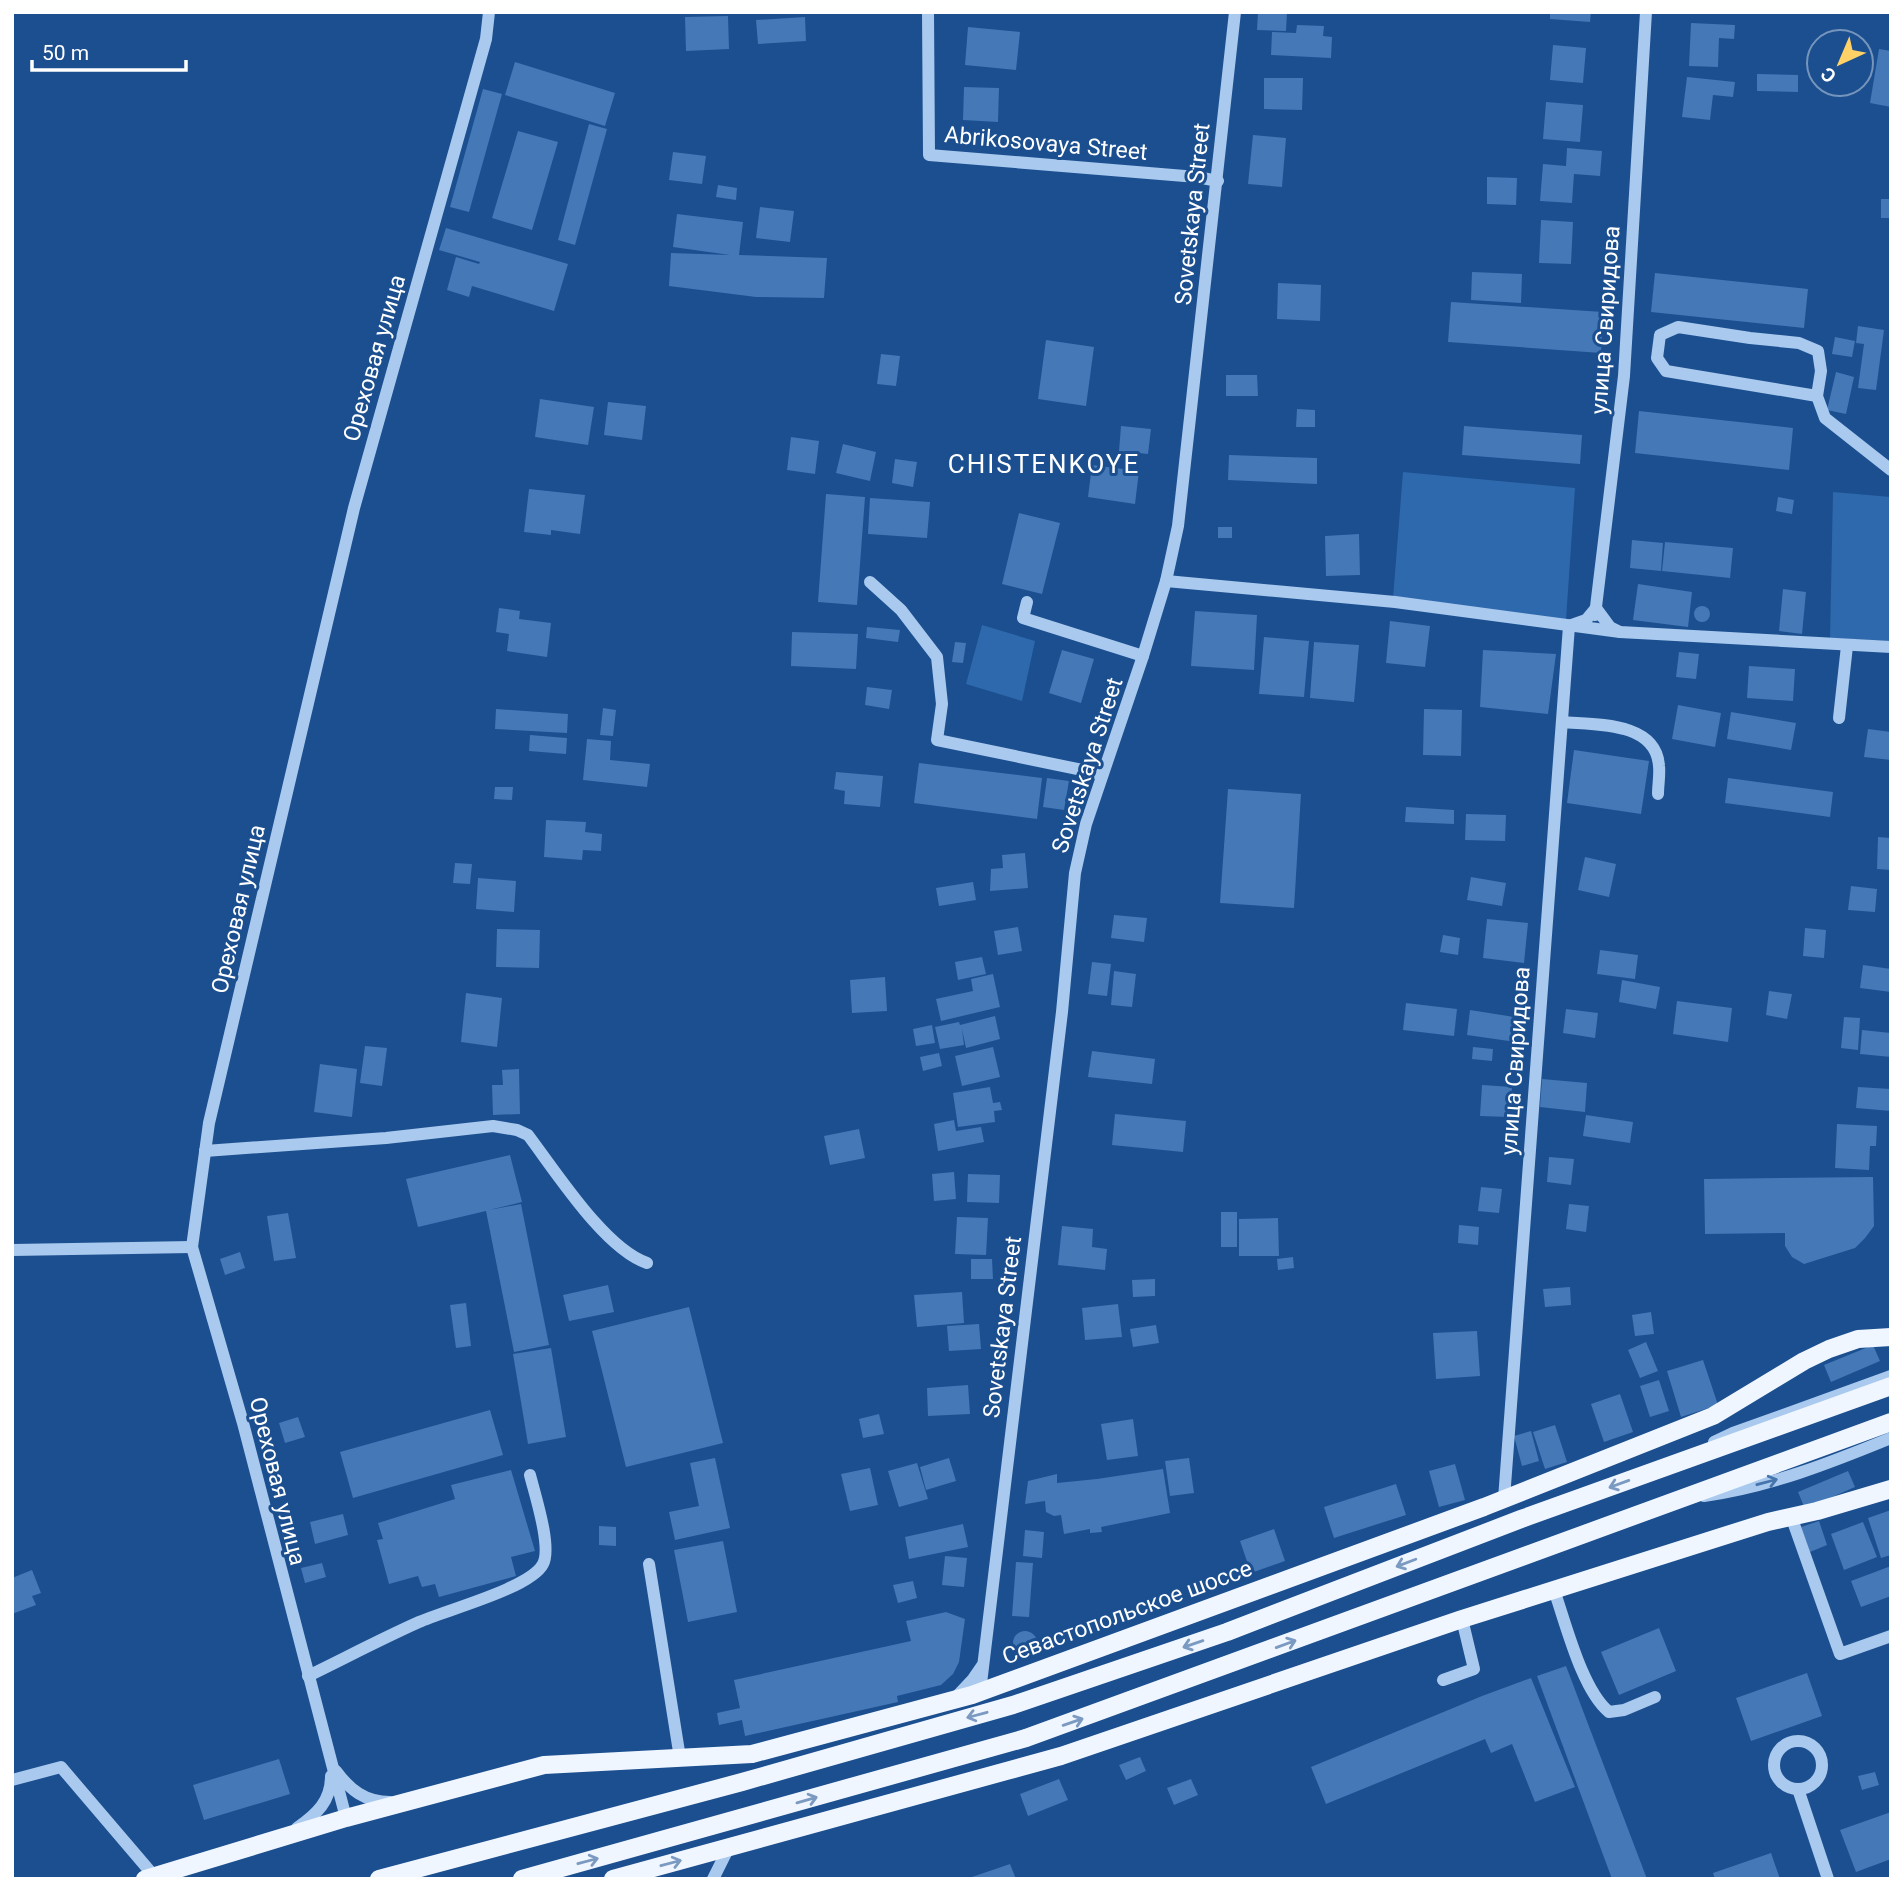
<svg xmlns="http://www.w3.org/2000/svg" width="1903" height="1891" viewBox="0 0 1903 1891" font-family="Roboto,sans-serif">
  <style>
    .green { fill: #2e69ad }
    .building { fill: #4478b7 }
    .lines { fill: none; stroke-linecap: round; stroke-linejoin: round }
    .minor { stroke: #a9c9ee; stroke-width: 12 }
    .major { stroke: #f0f6ff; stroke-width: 18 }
    .oneway { stroke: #4674ac }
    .oneway2 { stroke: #7b9ac1 }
    .labels { text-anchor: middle; stroke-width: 6; stroke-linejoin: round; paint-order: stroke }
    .street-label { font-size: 23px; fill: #fff; stroke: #1b4f8f }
    .quarter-label { font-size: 26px; letter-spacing: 2px; fill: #fff; stroke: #1b4f8f }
  </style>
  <rect width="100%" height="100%" fill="#1b4f8f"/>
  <g class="green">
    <path d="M1403 472 1575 488 1566 620 1393 598Z"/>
    <path d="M1833 492 1891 497V641L1830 638Z"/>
    <path d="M982 625 1035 641 1022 701 966 684Z"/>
  </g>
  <g class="building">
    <path d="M1258 12H1287L1286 31 1257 30Z"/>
    <path d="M1550 12H1591L1590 22 1550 19Z"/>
    <path d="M728 16 729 49 686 51 685 17Z"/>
    <path d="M805 17 806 41 758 44 756 20Z"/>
    <path d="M1691 23 1735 25 1734 39 1719 38 1718 67 1689 66Z"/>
    <path d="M1297 25 1324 26 1323 36 1332 37 1331 58 1271 55 1272 32 1296 33Z"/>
    <path d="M968 27 1020 32 1016 70 965 65Z"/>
    <path d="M1553 45 1586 48 1583 83 1550 80Z"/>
    <path d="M1879 49 1891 51V107L1870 103Z"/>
    <path d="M515 62 615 93 605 126 505 95Z"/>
    <path d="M1757 74 1798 75V92L1757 91Z"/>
    <path d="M1687 77 1735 82 1733 97 1713 95 1710 120 1682 117Z"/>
    <path d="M1264 78H1303L1302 110 1264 109Z"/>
    <path d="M964 87 999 88 998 122 963 120Z"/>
    <path d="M483 89 502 94 469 212 450 207Z"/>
    <path d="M1546 102 1583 105 1580 142 1543 139Z"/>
    <path d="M589 124 607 129 575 245 558 240Z"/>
    <path d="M518 131 558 142 532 230 492 218Z"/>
    <path d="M1253 135 1286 138 1282 187 1248 184Z"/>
    <path d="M1567 148 1602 151 1600 176 1574 174 1572 203 1540 201 1543 164 1566 166Z"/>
    <path d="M673 152 706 156 702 184 669 180Z"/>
    <path d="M1487 177 1517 178 1516 205 1487 204Z"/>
    <path d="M718 185 737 188 736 200 716 197Z"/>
    <rect x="1881" y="199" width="10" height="19"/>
    <path d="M760 207 794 211 790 242 756 238Z"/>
    <path d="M677 214 743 222 739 255 827 258 824 298 756 297 669 286 671 253 730 255 673 247Z"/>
    <path d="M1541 220 1573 222 1571 264 1539 263Z"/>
    <path d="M446 228 568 264 554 311 472 286 469 297 447 290 456 257 479 264 480 262 439 250Z"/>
    <path d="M1472 272 1522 274 1521 303 1471 300Z"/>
    <path d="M1655 273 1808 289 1804 328 1651 312Z"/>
    <path d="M1278 283 1321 285 1320 321 1277 319Z"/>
    <path d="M1451 302 1603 312 1601 353 1448 342Z"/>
    <path d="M1858 326 1884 330 1876 390 1858 388 1864 344 1856 343Z"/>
    <path d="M1835 337 1855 341 1852 357 1832 354Z"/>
    <path d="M1046 340 1094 347 1086 406 1038 399Z"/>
    <path d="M881 354 900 356 896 386 877 384Z"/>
    <path d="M1836 372 1854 377 1846 414 1827 410Z"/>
    <path d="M1226 375H1257L1258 396H1226Z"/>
    <path d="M540 399 594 407 588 445 535 437Z"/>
    <path d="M608 402 646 406 642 440 604 435Z"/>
    <path d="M1297 409 1315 410V427H1296Z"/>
    <path d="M1639 411 1793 428 1789 470 1635 453Z"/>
    <path d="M1121 426 1151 429 1148 454 1119 451Z"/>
    <path d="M1464 426 1582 435 1580 464 1462 455Z"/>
    <path d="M791 437 819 441 815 474 787 470Z"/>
    <path d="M843 444 876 452 870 481 836 473Z"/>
    <path d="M1229 455 1317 458V484L1228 480Z"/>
    <path d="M895 459 917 462 913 487 892 483Z"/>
    <path d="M1092 465 1139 471 1135 504 1088 497Z"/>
    <path d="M529 489 585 495 580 534 551 530V535L524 532Z"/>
    <path d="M826 494 865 497 857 605 818 602Z"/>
    <path d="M1778 497 1794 500 1792 514 1776 511Z"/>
    <path d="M870 498 930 502 927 538 868 534Z"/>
    <path d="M1019 513 1060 523 1042 594 1002 584Z"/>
    <rect x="1218" y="527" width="14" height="11"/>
    <path d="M1359 534 1360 575 1326 576 1325 536Z"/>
    <path d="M1632 540 1663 543 1661 571 1630 568Z"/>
    <path d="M1665 542 1733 548 1730 578 1662 571Z"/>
    <path d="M1638 584 1692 592 1688 627 1633 620Z"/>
    <path d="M1783 589 1806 592 1802 634 1779 631Z"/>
    <circle cx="1702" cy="614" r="8"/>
    <path d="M499 608 520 611 519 619 551 623 547 657 507 651 509 634 496 632Z"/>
    <path d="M1195 611 1257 615 1254 670 1191 666Z"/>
    <path d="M1390 621 1430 626 1425 667 1386 663Z"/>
    <path d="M867 627 900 630 898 642 866 638Z"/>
    <path d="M792 632 858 634 856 669 791 666Z"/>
    <path d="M1264 637 1309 641 1304 697 1259 694Z"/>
    <path d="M955 642 966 643 963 663 952 662Z"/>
    <path d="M1314 642 1359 645 1354 702 1310 698Z"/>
    <path d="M1062 650 1094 659 1081 703 1049 693Z"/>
    <path d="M1483 650 1556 654 1548 714 1480 707Z"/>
    <path d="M1679 652 1699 654 1696 679 1676 677Z"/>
    <path d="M1749 666 1795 669 1793 701 1747 698Z"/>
    <path d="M867 687 892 690 889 709 865 705Z"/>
    <path d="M1678 705 1721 713 1715 747 1672 739Z"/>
    <path d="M603 708 616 710 613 736 600 735Z"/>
    <path d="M496 709 568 714 567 733 495 729Z"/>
    <path d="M1424 709 1462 710 1461 756 1423 755Z"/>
    <path d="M1731 712 1796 723 1791 750 1727 739Z"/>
    <path d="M1868 729 1891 732V760L1864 757Z"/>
    <path d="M530 735 567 738 566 754 529 751Z"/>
    <path d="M587 739 611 741 610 760 650 764 647 787 583 780Z"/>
    <path d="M1574 750 1649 761 1641 814 1567 803Z"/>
    <path d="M919 763 1042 778 1037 819 914 803Z"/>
    <path d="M836 772 883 776 880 807 844 804 845 791 834 789Z"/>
    <path d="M1047 778 1069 781 1064 810 1043 807Z"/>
    <path d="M1728 778 1833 792 1830 817 1725 803Z"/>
    <path d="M495 787H513L512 800 494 799Z"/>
    <path d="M1228 789 1301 794 1294 908 1220 903Z"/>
    <path d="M1406 807 1454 810V824L1405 822Z"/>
    <path d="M1466 814 1506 815 1505 841 1465 840Z"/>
    <path d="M546 820 586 822 585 832 602 834 601 851 583 850 582 860 544 857Z"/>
    <path d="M1878 837 1891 838V870L1877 869Z"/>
    <path d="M1025 853 1028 888 990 891 991 869 1003 868 1002 855Z"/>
    <path d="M1585 857 1616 864 1609 897 1578 890Z"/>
    <path d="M455 863 472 864 470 884 453 883Z"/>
    <path d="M1471 877 1506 883 1502 906 1467 900Z"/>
    <path d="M478 878 516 881 514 912 476 909Z"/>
    <path d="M973 882 976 900 939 906 936 888Z"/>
    <path d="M1851 886 1877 889 1875 912 1848 910Z"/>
    <path d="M1114 915 1147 918 1144 942 1111 938Z"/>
    <path d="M1487 919 1528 923 1524 963 1483 958Z"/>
    <path d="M1018 927 1022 951 998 955 994 931Z"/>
    <path d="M1805 928 1826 930 1824 958 1803 956Z"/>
    <path d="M497 929 540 930 539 968 496 967Z"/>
    <path d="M1443 935 1460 938 1458 955 1440 952Z"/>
    <path d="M1600 950 1638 955 1635 979 1597 974Z"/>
    <path d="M982 957 986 974 958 980 955 962Z"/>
    <path d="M1092 962 1111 964 1107 996 1088 994Z"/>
    <path d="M1863 965 1891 969V992L1860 988Z"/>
    <path d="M1114 971 1136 974 1132 1007 1111 1005Z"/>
    <path d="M993 974 1000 1007 941 1021 936 999 973 991 971 979Z"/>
    <path d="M885 977 887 1011 852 1013 850 980Z"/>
    <path d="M1622 980 1660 987 1656 1009 1619 1002Z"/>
    <path d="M1769 991 1792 994 1787 1019 1766 1015Z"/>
    <path d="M466 993 502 998 497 1047 461 1042Z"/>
    <path d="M1677 1001 1732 1008 1728 1042 1673 1034Z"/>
    <path d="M1406 1003 1457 1009 1454 1036 1403 1030Z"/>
    <path d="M1566 1009 1598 1013 1595 1038 1563 1033Z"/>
    <path d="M1470 1010 1527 1019 1523 1043 1467 1035Z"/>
    <path d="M995 1016 1000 1039 966 1048 962 1029 964 1045 940 1049 935 1027 959 1022 960 1025Z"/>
    <path d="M1844 1017 1860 1018 1858 1050 1841 1048Z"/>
    <path d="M932 1025 935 1043 916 1046 913 1029Z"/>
    <path d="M1862 1030 1891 1033V1057L1860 1054Z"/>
    <path d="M365 1046 387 1048 382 1086 360 1083Z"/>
    <path d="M993 1047 1000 1077 962 1086 955 1056Z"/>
    <path d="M1473 1047 1493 1049 1492 1061 1472 1059Z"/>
    <path d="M1092 1051 1155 1059 1152 1084 1088 1077Z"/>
    <path d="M939 1053 942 1066 923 1071 920 1057Z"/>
    <path d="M320 1064 357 1069 352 1117 314 1112Z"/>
    <path d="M519 1069 520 1114 493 1115 492 1085H503L502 1070Z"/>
    <path d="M1542 1079 1587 1083 1585 1112 1540 1107Z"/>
    <path d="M1482 1085 1512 1087 1510 1117 1480 1116Z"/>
    <path d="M990 1087 993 1103 1000 1102 1002 1110 994 1111 995 1122 958 1127 953 1093Z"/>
    <path d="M1858 1087 1891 1089V1111L1856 1108Z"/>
    <path d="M1115 1114 1186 1121 1183 1152 1112 1145Z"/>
    <path d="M1586 1115 1633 1122 1630 1143 1583 1136Z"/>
    <path d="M954 1120 956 1131 981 1127 984 1142 938 1151 934 1124Z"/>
    <path d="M1837 1124 1877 1126 1876 1146H1870L1869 1170 1835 1168Z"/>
    <path d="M859 1129 865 1158 830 1165 824 1136Z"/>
    <path d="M510 1155 522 1202 489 1210 521 1204 549 1345 514 1352 486 1211 418 1227 406 1179Z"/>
    <path d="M1549 1157 1574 1159 1571 1185 1547 1182Z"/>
    <path d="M954 1172 956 1199 934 1201 932 1174Z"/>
    <path d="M968 1174 1000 1175 999 1203 967 1202Z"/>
    <path d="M1873 1177 1874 1226 1865 1238 1855 1248 1804 1264 1792 1257 1785 1246V1233L1705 1234 1704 1179Z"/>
    <path d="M1481 1187 1502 1189 1499 1213 1478 1211Z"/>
    <path d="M1569 1204 1589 1206 1586 1232 1566 1229Z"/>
    <rect x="1221" y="1212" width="16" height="35"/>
    <path d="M288 1213 296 1258 274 1261 267 1216Z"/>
    <path d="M957 1217 988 1218 986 1255 955 1254Z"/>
    <path d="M1278 1218 1279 1256H1239V1219Z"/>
    <path d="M1459 1225 1479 1227 1478 1245 1458 1243Z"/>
    <path d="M1062 1226 1093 1229 1092 1247 1107 1249 1105 1270 1058 1265Z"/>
    <path d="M240 1252 245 1268 225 1275 220 1259Z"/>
    <path d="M1293 1257 1294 1268 1278 1270 1277 1259Z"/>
    <path d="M971 1259H992L993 1279H971Z"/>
    <path d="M1155 1279V1296L1133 1297 1132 1280Z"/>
    <path d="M608 1285 614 1312 569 1321 563 1295Z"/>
    <path d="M1570 1287 1571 1305 1545 1307 1543 1289Z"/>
    <path d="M962 1292 964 1323 917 1327 914 1295Z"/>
    <path d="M466 1303 471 1346 456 1348 450 1305Z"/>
    <path d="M1118 1304 1122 1337 1085 1340 1082 1308Z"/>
    <path d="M689 1307 723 1443 626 1467 592 1331Z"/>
    <path d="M1651 1312 1654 1334 1635 1336 1632 1315Z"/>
    <path d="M979 1324 981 1349 949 1351 947 1326Z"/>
    <path d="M1156 1325 1159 1343 1133 1347 1130 1329Z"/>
    <path d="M1477 1331 1480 1376 1436 1379 1433 1333Z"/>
    <path d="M1646 1342 1658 1371 1640 1378 1628 1350Z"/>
    <path d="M1873 1345 1880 1361 1831 1382 1824 1365Z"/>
    <path d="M551 1348 566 1437 528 1444 513 1354Z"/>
    <path d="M1703 1360 1718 1405 1681 1417 1667 1371Z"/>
    <path d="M1659 1380 1669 1411 1650 1417 1640 1386Z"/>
    <path d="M968 1385 970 1414 928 1416 927 1388Z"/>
    <path d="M1620 1394 1633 1432 1604 1442 1591 1404Z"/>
    <path d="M490 1410 503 1455 353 1498 340 1452Z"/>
    <path d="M879 1414 884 1434 863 1438 859 1419Z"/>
    <path d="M298 1417 305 1437 285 1443 279 1423Z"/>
    <path d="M1133 1419 1138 1456 1107 1460 1101 1424Z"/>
    <path d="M1555 1425 1567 1462 1545 1469 1533 1432Z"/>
    <path d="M1531 1431 1539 1461 1522 1466 1514 1436Z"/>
    <path d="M715 1458 730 1528 675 1540 669 1512 699 1506 690 1463Z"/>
    <path d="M949 1458 956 1481 926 1490 920 1467Z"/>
    <path d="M1189 1458 1194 1493 1170 1496 1165 1461Z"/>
    <path d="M917 1463 928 1499 899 1507 888 1471Z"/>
    <path d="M1455 1464 1465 1500 1439 1507 1429 1471Z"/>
    <path d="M870 1468 878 1505 850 1511 841 1474Z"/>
    <path d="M1163 1469 1170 1513 1101 1527 1102 1532 1090 1533V1529L1064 1534 1061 1515 1054 1516 1046 1512 1045 1501 1025 1504 1028 1481 1057 1474V1483L1097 1479Z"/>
    <path d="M511 1470 535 1551 511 1557 516 1576 439 1597 435 1584 422 1587 418 1576 389 1584 377 1540 383 1539 378 1523 455 1499 451 1485Z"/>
    <path d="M1848 1471 1855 1487 1805 1509 1798 1492Z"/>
    <path d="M1396 1484 1406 1515 1334 1538 1324 1507Z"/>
    <path d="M1891 1510V1555L1881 1558 1868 1518Z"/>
    <path d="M343 1514 348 1535 315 1544 310 1522Z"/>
    <path d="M1819 1521 1827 1545 1810 1552 1801 1527Z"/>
    <path d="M1863 1522 1877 1557 1844 1570 1831 1534Z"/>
    <path d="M963 1524 968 1547 909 1559 905 1537Z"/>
    <path d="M599 1526 616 1527V1546L599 1545Z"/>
    <path d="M1274 1529 1285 1561 1251 1573 1240 1541Z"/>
    <path d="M1025 1530 1044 1532 1042 1558 1023 1556Z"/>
    <path d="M723 1541 737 1612 688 1622 674 1550Z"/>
    <path d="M945 1556 967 1558 964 1587 942 1585Z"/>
    <path d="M1016 1562 1033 1563 1029 1617 1012 1616Z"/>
    <path d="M322 1563 326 1577 305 1583 301 1568Z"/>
    <path d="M1891 1566V1596L1861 1607 1851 1581Z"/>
    <path d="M32 1570 41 1593 32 1596 36 1605 12 1614V1578Z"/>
    <path d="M913 1581 917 1598 898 1603 893 1585Z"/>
    <path d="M946 1612 965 1619 959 1662 953 1674 941 1685 897 1696 898 1702 745 1736 742 1720 719 1725 717 1713 740 1708 734 1680 911 1641 906 1621Z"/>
    <path d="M1659 1628 1676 1671 1619 1695 1601 1652Z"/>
    <circle cx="1025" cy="1643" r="12"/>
    <path d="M1566 1666 1647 1879H1612L1537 1676Z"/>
    <path d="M1807 1673 1822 1716 1751 1741 1736 1698Z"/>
    <path d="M1531 1678 1575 1787 1535 1802 1512 1744 1491 1753 1485 1739 1326 1804 1311 1767 1482 1696Z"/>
    <path d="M1140 1757 1146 1771 1126 1780 1119 1765Z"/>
    <path d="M279 1759 290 1794 204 1820 193 1785Z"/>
    <path d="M1875 1772 1879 1785 1862 1790 1858 1776Z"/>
    <path d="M1059 1779 1068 1800 1028 1816 1020 1794Z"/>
    <path d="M1191 1779 1198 1795 1174 1805 1167 1788Z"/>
    <path d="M1891 1812V1859L1856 1872 1840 1830Z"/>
    <path d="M1771 1853 1780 1879H1715L1713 1873Z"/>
    <path d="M1010 1864 1016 1879H969V1878Z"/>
  </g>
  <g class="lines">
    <g class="minor">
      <path d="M928 12 929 155 1197 177 1218 181"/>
      <path d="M1817 396 1821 371 1818 351 1799 343 1750 338 1678 327 1660 335 1657 358 1666 371 1817 396 1825 418 1891 470"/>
      <path d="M1166 581 1395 602 1620 632 1891 647"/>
      <path d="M870 582 901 610 937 657 942 704 937 740 1102 774"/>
      <path d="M1027 602 1023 618 1143 656"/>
      <path d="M1595 615 1624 376 1646 12"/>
      <path d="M1839 718 1847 646"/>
      <path d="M1562 722C1594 725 1656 721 1659 766 1660 775 1658 785 1658 794"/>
      <path d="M205 1151 386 1138 493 1126 517 1130 528 1135C556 1172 605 1249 647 1263"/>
      <path d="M12 1250 192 1247"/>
      <path d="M1714 1442 1733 1433 1891 1376"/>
      <path d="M1704 1496C1769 1487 1830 1463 1891 1438"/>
      <path d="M1504 1499 1569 626 1586 620 1596 608 1610 627 1620 632"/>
      <path d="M1791 1516 1840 1654 1891 1636"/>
      <path d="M649 1564 680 1758"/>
      <path d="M1554 1590C1566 1624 1582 1690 1609 1712L1624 1710 1655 1697"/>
      <path d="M308 1676C345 1658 381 1639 419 1622 446 1610 531 1588 543 1564 552 1547 535 1495 530 1475"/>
      <path d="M1443 1680 1474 1669 1462 1619"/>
      <path d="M980 1692 1062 1012 1075 873 1086 824 1143 656 1166 581 1178 526 1235 12"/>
      <path d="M956 1697 973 1679 982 1666"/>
      <circle cx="1798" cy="1765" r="24"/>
      <path d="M336 1771C350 1790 365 1802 390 1802"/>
      <path d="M12 1780 61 1767 154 1876"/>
      <path d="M1798 1789 1828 1879"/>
      <path d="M346 1818 243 1423 192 1247 209 1123 354 508 486 39 489 12"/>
      <path d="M297 1828C317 1814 331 1801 331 1776"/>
      <path d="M713 1879 729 1847"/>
    </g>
    <g class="major">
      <path d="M145 1879 346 1818 544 1765 752 1754 972 1695 1484 1507 1713 1416 1804 1361 1829 1349 1858 1339 1891 1337"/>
      <path d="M379 1879 742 1782 1013 1705 1227 1632 1521 1519 1891 1386"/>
      <path d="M522 1879 1026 1738 1891 1422"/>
      <path d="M613 1879 1061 1756 1462 1619 1768 1522 1817 1511 1891 1489"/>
    </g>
  </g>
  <defs><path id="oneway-shaft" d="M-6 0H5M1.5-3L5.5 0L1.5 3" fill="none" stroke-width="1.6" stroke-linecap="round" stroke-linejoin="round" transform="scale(1.75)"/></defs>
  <use class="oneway" href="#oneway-shaft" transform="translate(1767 1482) rotate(-15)"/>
  <g class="oneway2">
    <use href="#oneway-shaft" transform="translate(1619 1484) rotate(160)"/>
    <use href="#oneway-shaft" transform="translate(1406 1563) rotate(159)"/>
    <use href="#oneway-shaft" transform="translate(1193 1644) rotate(161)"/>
    <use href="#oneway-shaft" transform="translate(1286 1644) rotate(-20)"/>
    <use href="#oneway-shaft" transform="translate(977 1715) rotate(165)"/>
    <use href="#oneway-shaft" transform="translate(1073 1722) rotate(-19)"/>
    <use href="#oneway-shaft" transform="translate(807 1800) rotate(-16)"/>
    <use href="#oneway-shaft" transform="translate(588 1861) rotate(-15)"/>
    <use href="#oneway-shaft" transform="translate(671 1863) rotate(-15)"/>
  </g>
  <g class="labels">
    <g class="street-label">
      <text transform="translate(1046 143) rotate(5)" y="8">Abrikosovaya Street</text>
      <text transform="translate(1192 214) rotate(-84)" y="8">Sovetskaya Street</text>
      <text transform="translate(1605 320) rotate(-86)" y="8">улица Свиридова</text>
      <text transform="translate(374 358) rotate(-74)" y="8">Ореховая улица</text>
      <text transform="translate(1087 765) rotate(-72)" y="8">Sovetskaya Street</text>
      <text transform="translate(238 909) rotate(-77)" y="8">Ореховая улица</text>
      <text transform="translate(1515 1061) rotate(-86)" y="8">улица Свиридова</text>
      <text transform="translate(1002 1327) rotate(-83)" y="8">Sovetskaya Street</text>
      <text transform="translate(278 1481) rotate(76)" y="8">Ореховая улица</text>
      <text transform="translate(1127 1612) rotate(-20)" y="8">Севастопольское шоссе</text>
    </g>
    <g class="quarter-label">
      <text x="1044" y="473">CHISTENKOYE</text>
    </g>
  </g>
  <rect width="1903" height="1891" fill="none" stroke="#ffffff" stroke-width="28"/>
  <g transform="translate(1840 63) rotate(224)"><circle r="33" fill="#1b4f8f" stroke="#7695bc" stroke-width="2"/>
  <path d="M0-5L12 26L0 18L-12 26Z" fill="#ffd166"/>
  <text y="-10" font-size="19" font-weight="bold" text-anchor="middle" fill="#ffffff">С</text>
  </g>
  <path d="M32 60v10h154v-10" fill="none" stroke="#ffffff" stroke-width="3.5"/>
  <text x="42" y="60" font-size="21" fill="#ffffff" stroke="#1b4f8f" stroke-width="5" paint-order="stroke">50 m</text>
</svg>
